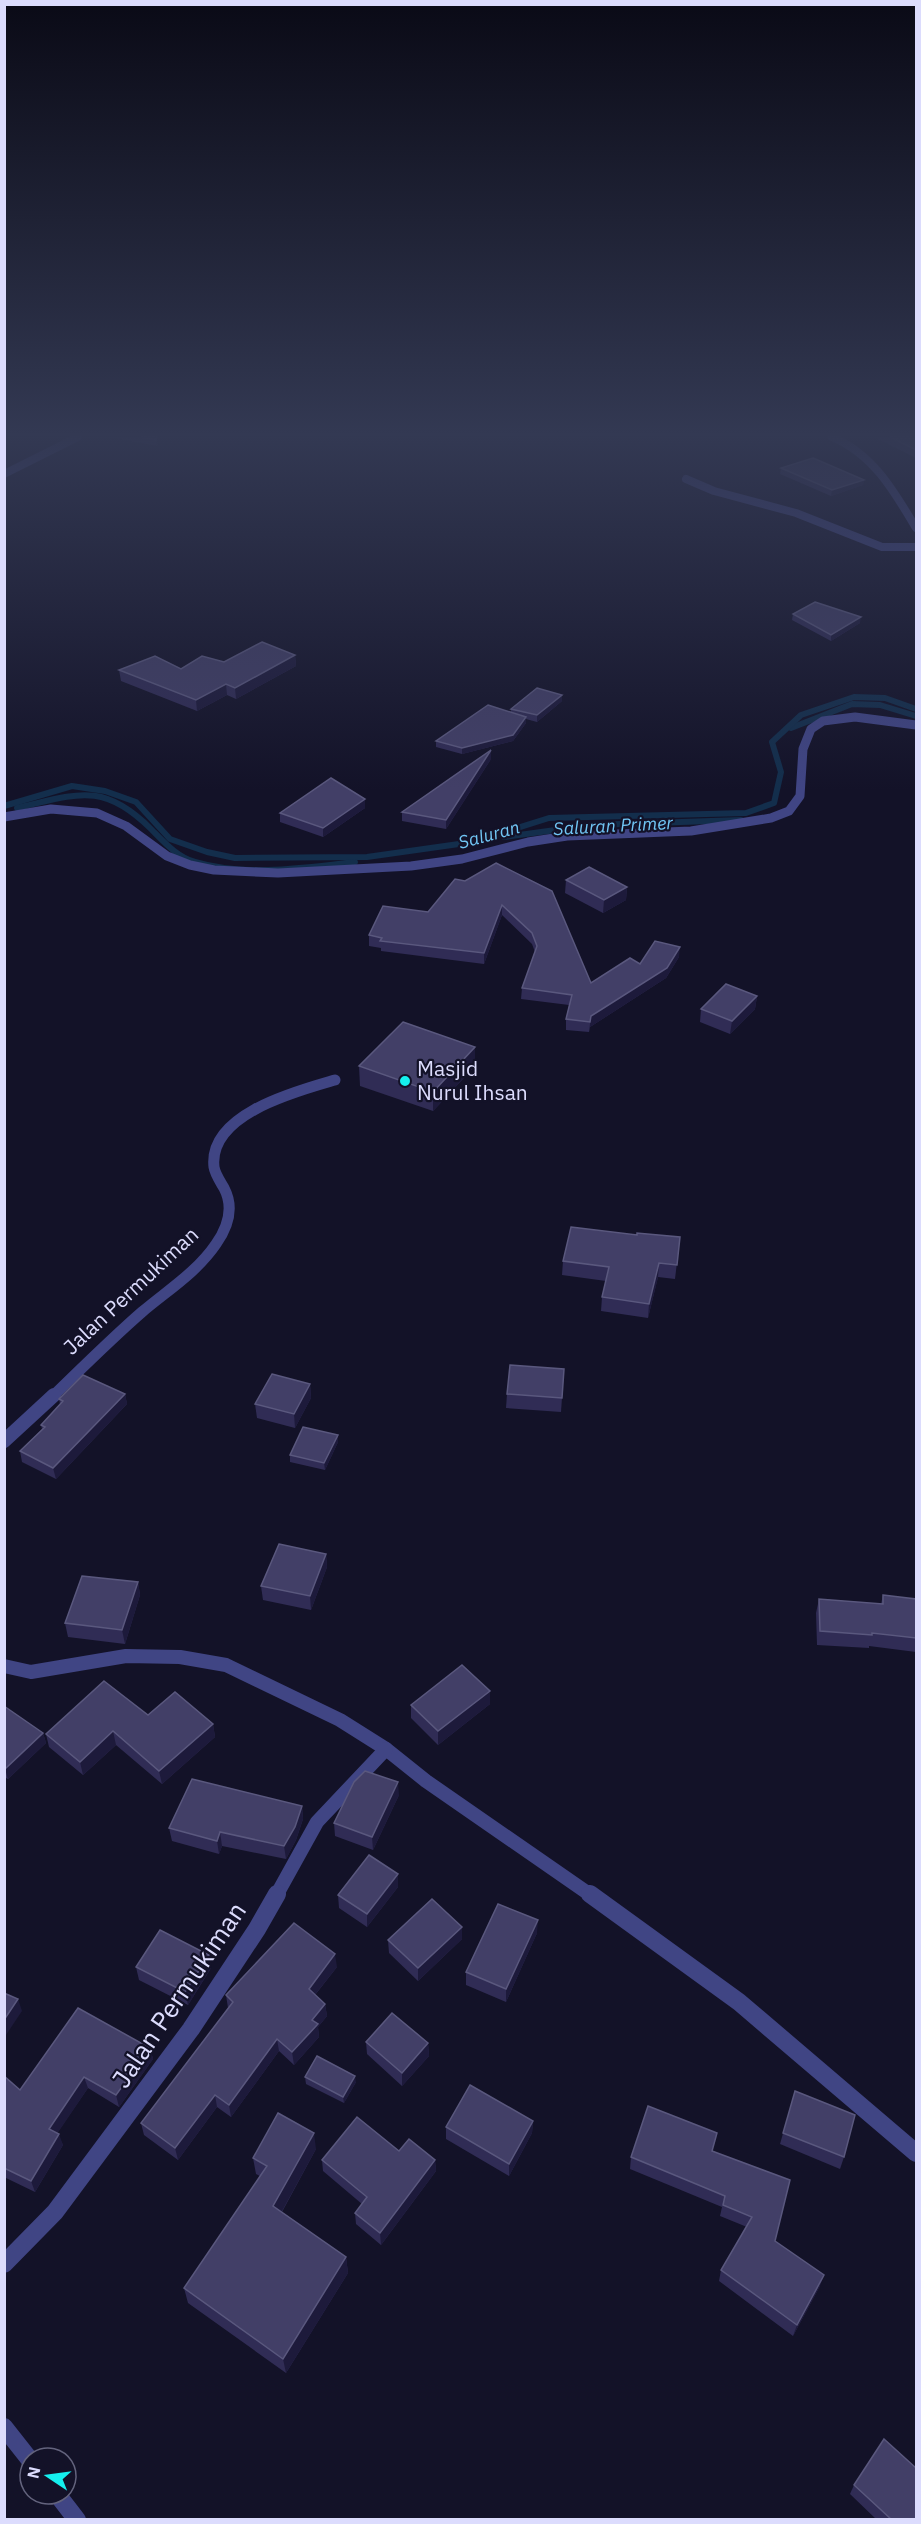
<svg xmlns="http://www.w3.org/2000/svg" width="921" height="2524" viewBox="0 0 921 2524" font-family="'IBM Plex Sans',sans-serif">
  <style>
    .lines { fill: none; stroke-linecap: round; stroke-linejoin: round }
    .stream { stroke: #132e4c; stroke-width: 6 }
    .minor-far4 { stroke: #404584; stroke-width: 8 }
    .minor-far3 { stroke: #404584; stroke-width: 9 }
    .minor-far2 { stroke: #404584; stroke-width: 11 }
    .minor-far1 { stroke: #404584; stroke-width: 14 }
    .minor { stroke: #404584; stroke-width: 18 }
    .tertiary { stroke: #404584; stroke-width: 8 }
    .wall { fill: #302c55 }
    .shaded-wall { fill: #1d1a3b }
    .building { fill: #423f67; stroke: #5a587e; stroke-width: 1.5 }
    .poi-dot { fill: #15efee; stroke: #131228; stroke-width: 2 }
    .labels { text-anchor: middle; stroke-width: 4.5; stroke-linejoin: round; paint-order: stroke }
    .far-water-label { font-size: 18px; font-style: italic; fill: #71c6f5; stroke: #131228 }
    .poi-label { font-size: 21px; fill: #dcdcfd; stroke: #131228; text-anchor: start }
    .street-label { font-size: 21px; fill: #dcdcfd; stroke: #131228 }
    .near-street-label { font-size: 26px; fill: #dcdcfd; stroke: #131228 }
  </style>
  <rect width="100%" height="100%" fill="#131228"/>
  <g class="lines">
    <g class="stream">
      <path d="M791 728 852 704 880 705 916 716"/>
      <path d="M4 806 72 786 105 791 136 802 170 839 207 852 235 858 367 857 473 842 549 818 746 813 774 803 781 772 772 742 801 715 854 697 885 698 916 709"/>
      <path d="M17 808C77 794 103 781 151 829 164 842 177 857 195 862 245 877 304 868 355 862"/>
      <path d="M504 837 592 825 741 820"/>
    </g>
    <g class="minor-far4">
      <path d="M4 474 78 437"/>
      <path d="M686 479 714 491 796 513 882 547H916"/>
    </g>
    <path class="minor-far3" d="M4 817 51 809 97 813 126 826 167 856 190 865 214 870 278 873 411 866 462 859 528 842 567 836 691 831 771 818 789 811 800 796 803 749 811 729 823 721 855 717 916 725"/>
    <path class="minor-far2" d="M52 1397C82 1368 111 1339 142 1312 168 1290 197 1272 216 1244 228 1227 234 1207 224 1188 220 1181 215 1174 214 1167 208 1114 297 1091 335 1080"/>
    <g class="minor-far1">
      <path d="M4 1441 54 1395"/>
      <path d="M4 1666 31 1672 126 1656 180 1657 226 1665 340 1720 386 1749 426 1781 592 1896"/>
      <path d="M276 1896 317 1822 386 1749"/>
    </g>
    <g class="minor">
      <path d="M590 1894 739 2002 916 2153"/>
      <path d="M4 2264 55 2212 191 2029 257 1929 277 1894"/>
      <path d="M4 2427 30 2460"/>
      <path d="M57 2494 77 2520"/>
    </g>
    <path class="tertiary" d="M832 437C873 454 894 491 916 528"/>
  </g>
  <g class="wall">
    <path d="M110 437H159L157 446Z"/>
    <path d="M874 437H916V458Z"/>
    <path d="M781 468 864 480 863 485 831 496 780 474Z"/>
    <path d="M793 614 860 623 831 641 792 620Z"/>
    <path d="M295 655 296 666 236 699 227 695 197 711 121 681 119 670 181 669 224 662Z"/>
    <path d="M562 701 537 722 526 719V723L513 741 462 754 436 747V741L511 712V709Z"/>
    <path d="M491 759 446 829 402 821V812Z"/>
    <path d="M365 799V808L323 837 280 822V813Z"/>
    <path d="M496 863 591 983 640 964 679 957 666 978 590 1027 589 1032 566 1030V1019L569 1005 521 999 522 988 535 952 532 944 502 915 484 964 381 951V948L369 946V935L428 912 465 881Z"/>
    <path d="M566 880 627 887 626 900 603 913 565 893Z"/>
    <path d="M757 996 755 1009 730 1034 700 1022 701 1009Z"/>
    <path d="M359 1066H475L433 1111 360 1086Z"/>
    <path d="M637 1235 680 1237 675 1279 658 1277 648 1318 601 1311 602 1297 606 1281 562 1275 563 1261Z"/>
    <path d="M564 1369 561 1412 506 1408 507 1394Z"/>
    <path d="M310 1384 311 1398 295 1428 257 1418 255 1404Z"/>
    <path d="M125 1394 127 1404 56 1479 22 1462 20 1451 42 1429 41 1425 60 1404 59 1399Z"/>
    <path d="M338 1442 325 1470 290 1462V1455Z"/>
    <path d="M326 1554 327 1567 311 1610 263 1600 261 1586Z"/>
    <path d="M138 1582 140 1595 125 1644 68 1637 65 1623Z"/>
    <path d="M883 1595 916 1599V1652L869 1646V1648L817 1645 816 1613 819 1599 881 1604Z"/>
    <path d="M490 1691V1704L438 1745 411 1718V1705Z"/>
    <path d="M4 1706 43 1733 46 1743 8 1779 4 1777Z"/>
    <path d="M148 1715 213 1724 215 1737 162 1784 116 1745 83 1775 49 1747 46 1734Z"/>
    <path d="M399 1795 373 1850 335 1836 334 1823Z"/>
    <path d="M302 1806 303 1819 296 1840 286 1859 222 1846 219 1854 172 1841 169 1828Z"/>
    <path d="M398 1874V1887L367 1927 339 1908 338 1895Z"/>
    <path d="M537 1933 506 2002 466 1985V1972Z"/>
    <path d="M462 1939 418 1981 389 1953 388 1940Z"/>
    <path d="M136 1967 211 1968 188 2005 139 1980Z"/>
    <path d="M337 1967 315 1995 325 2004 327 2016 318 2027 319 2037 294 2065 279 2051 231 2117 217 2107 178 2160 144 2135 141 2123 228 2008 226 1995Z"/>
    <path d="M366 2042 428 2043 429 2056 402 2086 367 2054Z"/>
    <path d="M150 2048 153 2059 119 2107 88 2088 57 2133 63 2145 35 2192 6 2178 4 2179V2076L20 2090Z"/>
    <path d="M305 2077 356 2082 344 2103 306 2084Z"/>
    <path d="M795 2091 844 2157 840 2169 780 2144Z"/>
    <path d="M533 2121 532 2133 509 2176 446 2139V2127Z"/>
    <path d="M316 2149 282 2212 346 2257 348 2273 286 2373 188 2303 184 2288 260 2176 256 2174 253 2158Z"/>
    <path d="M399 2151 435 2160 436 2171 381 2245 356 2224 355 2213 362 2204 323 2171 322 2160Z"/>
    <path d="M713 2151 775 2241 820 2286 793 2336 719 2281 721 2270 747 2227 720 2216 722 2207 630 2169 631 2157Z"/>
    <path d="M854 2485 916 2520H877L850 2494Z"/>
  </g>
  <g class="shaded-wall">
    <path d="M157 437H159L157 446 156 440Z"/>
    <path d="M864 480 863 485 831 496 832 490Z"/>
    <path d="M861 617 860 623 831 641V635Z"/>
    <path d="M295 655 296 666 236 699 235 688Z"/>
    <path d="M226 684 227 695 197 711 196 700Z"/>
    <path d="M562 695V701L537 722V715Z"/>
    <path d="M526 717V723L513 741 462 754V748Z"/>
    <path d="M491 750V759L446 829V820Z"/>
    <path d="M365 799V808L323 837V828Z"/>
    <path d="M627 887 626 900 603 913 604 900Z"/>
    <path d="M502 905V915L484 964V953Z"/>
    <path d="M680 947 679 957 666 978 590 1027 589 1032 591 1016Z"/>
    <path d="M757 996 755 1009 730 1034 732 1021Z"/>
    <path d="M475 1047V1066L433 1111V1092Z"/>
    <path d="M659 1263 658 1277 648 1318 649 1304Z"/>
    <path d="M310 1384 311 1398 295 1428 294 1414Z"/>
    <path d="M125 1394 127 1404 56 1479 53 1468Z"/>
    <path d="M338 1435V1442L325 1470 324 1463Z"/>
    <path d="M326 1554 327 1567 311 1610 310 1596Z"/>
    <path d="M138 1582 140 1595 125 1644 122 1630Z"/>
    <path d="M490 1691V1704L438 1745V1731Z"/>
    <path d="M213 1724 215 1737 162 1784 159 1771Z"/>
    <path d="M113 1731 116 1745 83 1775 80 1762Z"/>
    <path d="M43 1733 46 1743 8 1779 5 1769Z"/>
    <path d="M398 1782 399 1795 373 1850 372 1837Z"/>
    <path d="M302 1806 303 1819 296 1840 286 1859 284 1846Z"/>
    <path d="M220 1832 222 1846 219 1854 217 1841Z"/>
    <path d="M398 1874V1887L367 1927V1914Z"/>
    <path d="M538 1920 537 1933 506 2002V1989Z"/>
    <path d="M462 1927V1939L418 1981V1968Z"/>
    <path d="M335 1954 337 1967 310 2001 309 1989Z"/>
    <path d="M209 1955 211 1968 188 2005 185 1992Z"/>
    <path d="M18 1999 22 2011 4 2038V2020Z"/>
    <path d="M325 2004 327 2016 318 2027 319 2037 294 2065 292 2052 312 2020Z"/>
    <path d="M277 2039 279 2051 231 2117 229 2105Z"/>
    <path d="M428 2043 429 2056 402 2086V2073Z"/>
    <path d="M150 2048 153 2059 119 2107 116 2095Z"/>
    <path d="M355 2076 356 2082 344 2103 343 2097Z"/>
    <path d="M84 2077 88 2088 53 2140 49 2129Z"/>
    <path d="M215 2095 217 2107 178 2160 175 2148Z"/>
    <path d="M533 2121 532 2133 509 2176V2164Z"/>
    <path d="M314 2133 316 2149 276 2222 273 2206Z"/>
    <path d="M59 2134 63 2145 35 2192 31 2181Z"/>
    <path d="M435 2160 436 2171 381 2245 380 2233Z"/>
    <path d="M346 2257 348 2273 286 2373 283 2359Z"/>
    <path d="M824 2275 820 2286 793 2336 797 2325Z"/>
  </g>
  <g class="building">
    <path d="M141 437H157L156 440Z"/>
    <path d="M890 437H916V450Z"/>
    <path d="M813 458 864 480 832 490 781 468Z"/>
    <path d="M815 602 861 617 831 635 793 614Z"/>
    <path d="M262 642 295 655 235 688 226 684 196 700 119 670 155 656 181 669 202 656 224 662Z"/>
    <path d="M537 688 562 695 537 715 511 709Z"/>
    <path d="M488 705 526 717 513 735 462 748 436 741Z"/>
    <path d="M491 750 446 820 402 812Z"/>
    <path d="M331 778 365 799 323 828 280 813Z"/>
    <path d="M496 863 552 891 591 983 630 958 640 964 655 941 680 947 667 968 591 1016 590 1022 566 1019 572 995 522 988 537 946 532 933 502 905 484 953 380 941 382 938 369 935 383 906 428 912 455 879 465 881Z"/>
    <path d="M589 867 627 887 604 900 566 880Z"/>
    <path d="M726 984 757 996 732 1021 701 1009Z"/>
    <path d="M403 1022 475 1047 433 1092 359 1066Z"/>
    <path d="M571 1227 637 1235V1233L680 1237 677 1265 659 1263 649 1304 602 1297 609 1267 563 1261Z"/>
    <path d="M510 1365 564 1369 562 1398 507 1394Z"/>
    <path d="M272 1374 310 1384 294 1414 255 1404Z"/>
    <path d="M83 1375 125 1394 53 1468 20 1451 45 1427 41 1425 63 1401 59 1399Z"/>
    <path d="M303 1427 338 1435 324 1463 290 1455Z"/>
    <path d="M279 1544 326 1554 310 1596 261 1586Z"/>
    <path d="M82 1576 138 1582 122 1630 65 1623Z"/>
    <path d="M883 1595 916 1599V1638L872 1633V1635L820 1631 819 1599 883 1604Z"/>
    <path d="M462 1665 490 1691 438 1731 411 1705Z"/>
    <path d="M104 1681 148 1715 175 1692 213 1724 159 1771 113 1731 80 1762 46 1734Z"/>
    <path d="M4 1706 43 1733 5 1769H4Z"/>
    <path d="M365 1771 398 1782 372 1837 334 1823 354 1782Z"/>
    <path d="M192 1779 302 1806 295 1827 284 1846 220 1832 217 1841 169 1828Z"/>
    <path d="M369 1855 398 1874 367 1914 338 1895Z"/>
    <path d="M432 1899 462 1927 418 1968 388 1940Z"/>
    <path d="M498 1904 538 1920 506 1989 466 1972Z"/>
    <path d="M294 1923 335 1954 309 1989 325 2004 312 2020 318 2024 292 2052 277 2039 229 2105 215 2095 175 2148 141 2123 233 2002 226 1995Z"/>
    <path d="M160 1930 209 1955 185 1992 136 1967Z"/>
    <path d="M4 1993 18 1999 4 2020Z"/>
    <path d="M78 2008 150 2048 116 2095 84 2077 49 2129 59 2134 31 2181 4 2168V2076L20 2090Z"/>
    <path d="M392 2013 428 2043 402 2073 366 2042Z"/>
    <path d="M317 2056 355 2076 343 2097 305 2077Z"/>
    <path d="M470 2085 533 2121 509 2164 446 2127Z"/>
    <path d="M795 2091 855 2115 844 2157 783 2133Z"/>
    <path d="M648 2106 717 2133 712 2151 790 2180 775 2241 824 2275 797 2325 721 2270 752 2217 723 2205 725 2196 631 2157Z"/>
    <path d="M278 2113 314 2133 273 2206 346 2257 283 2359 184 2288 267 2166 253 2158Z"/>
    <path d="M357 2117 399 2151 409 2139 435 2160 380 2233 355 2213 367 2197 322 2160Z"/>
    <path d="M884 2439 916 2468V2520H892L854 2485Z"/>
  </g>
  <linearGradient id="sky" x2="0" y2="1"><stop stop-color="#0a0a16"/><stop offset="0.55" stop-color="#333953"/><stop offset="1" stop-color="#333953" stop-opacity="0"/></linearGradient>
  <rect width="921" height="790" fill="url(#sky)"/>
  <circle class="poi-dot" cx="405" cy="1081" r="6"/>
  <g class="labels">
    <g class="far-water-label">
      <text transform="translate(613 826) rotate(-3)" y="6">Saluran Primer</text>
      <text transform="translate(489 835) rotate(-15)" y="6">Saluran</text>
    </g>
    <g class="poi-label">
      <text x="417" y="1076">Masjid<tspan x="417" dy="24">Nurul Ihsan</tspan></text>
    </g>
    <g class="street-label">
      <text transform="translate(131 1291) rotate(-43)" y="7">Jalan Permukiman</text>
    </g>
    <g class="near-street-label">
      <text transform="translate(179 1995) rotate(-56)" y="9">Jalan Permukiman</text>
    </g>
  </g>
  <rect width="921" height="2524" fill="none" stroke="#dcdcfd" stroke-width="12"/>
  <g transform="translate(48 2476) rotate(283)"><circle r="28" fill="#131228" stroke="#63637d" stroke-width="1.5"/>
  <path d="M0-4.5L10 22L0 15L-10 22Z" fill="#15efee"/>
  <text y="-9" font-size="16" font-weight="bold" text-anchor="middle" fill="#dcdcfd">N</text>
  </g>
</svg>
